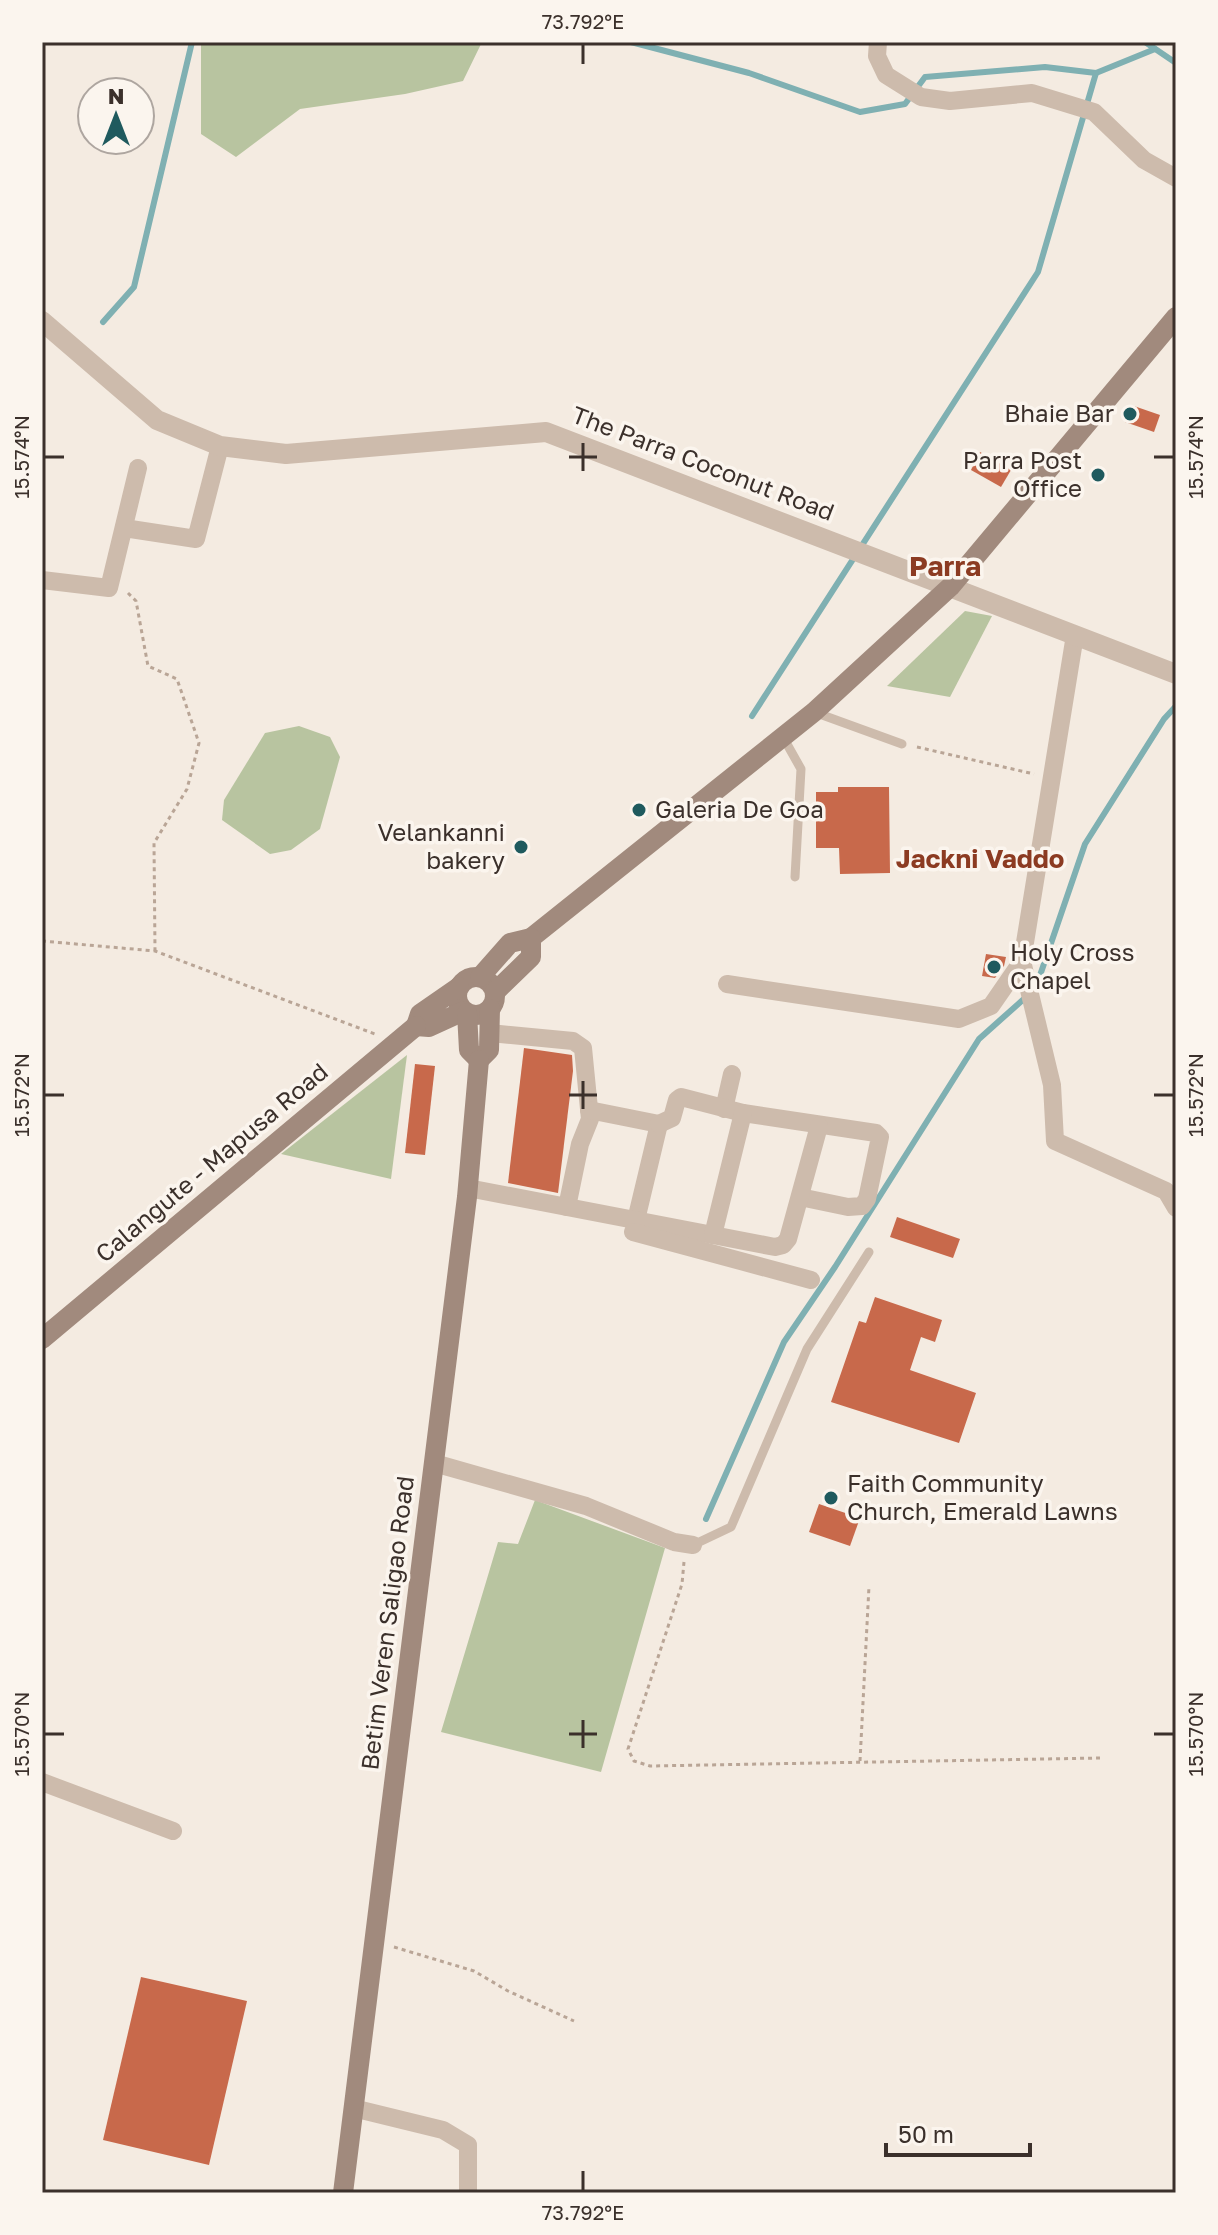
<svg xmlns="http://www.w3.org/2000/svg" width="1218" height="2235" viewBox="0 0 1218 2235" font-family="'Golos Text',sans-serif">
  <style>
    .green { fill: #b8c4a0 }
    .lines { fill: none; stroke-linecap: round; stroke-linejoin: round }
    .stream { stroke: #7fb0b2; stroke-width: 6 }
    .building { fill: #c8694b }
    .path { stroke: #b9a596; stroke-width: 3; stroke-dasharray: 4 4; stroke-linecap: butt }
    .service { stroke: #cdbbac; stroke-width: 9 }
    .minor { stroke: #cdbbac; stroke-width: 18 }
    .tertiary { stroke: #cdbbac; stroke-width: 20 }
    .secondary { stroke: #a18a7d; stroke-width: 20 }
    .ticks { fill: none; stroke: #3b302b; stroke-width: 3 }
    .poi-dot { fill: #1f5a5e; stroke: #fbf5ee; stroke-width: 3 }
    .labels { text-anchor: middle; stroke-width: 7; stroke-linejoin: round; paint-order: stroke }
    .poi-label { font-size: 24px; fill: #3b302b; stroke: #fbf5ee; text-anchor: end }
    .street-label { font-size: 24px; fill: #3b302b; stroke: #fbf5ee }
    .neighbourhood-label { font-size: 26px; font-weight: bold; fill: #8c3b22; stroke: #fbf5ee }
    .quarter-label { font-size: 28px; font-weight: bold; fill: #8c3b22; stroke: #fbf5ee }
    .neatline { fill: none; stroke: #3b302b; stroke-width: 3 }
    .ticks-label { font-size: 20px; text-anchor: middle; fill: #3b302b }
  </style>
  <rect width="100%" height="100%" fill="#f4ebe1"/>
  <g class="green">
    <path d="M201 42H482L463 81 405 94 300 109 236 157 201 134Z"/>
    <path d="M965 611 992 616 950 697 887 686Z"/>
    <path d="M299 726 330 737 340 757 320 829 291 850 270 854 222 820 224 800 265 733Z"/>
    <path d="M407 1055 391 1179 281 1154Z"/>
    <path d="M535 1500 665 1548 601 1772 441 1732 498 1542 518 1544Z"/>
  </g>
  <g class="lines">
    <g class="stream">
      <path d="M631 42 749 73 860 112 905 104 925 77 1045 67 1096 73 1155 49"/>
      <path d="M1145 42 1176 63"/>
      <path d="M103 322 134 287 192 42"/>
      <path d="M752 716 1038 272 1096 73"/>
      <path d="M1035 990 1085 844 1164 719 1176 706"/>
      <path d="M706 1519 784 1342 835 1267 979 1039 1026 997"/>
    </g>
  </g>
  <g class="building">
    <path d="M1131 405 1160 415 1154 432 1125 422Z"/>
    <path d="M980 452 1011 470 1001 487 971 470Z"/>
    <path d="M838 787H889L890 873 840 874 839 848H816V792H838Z"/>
    <path d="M986 954 1006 957 1004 966 995 978 982 976Z"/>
    <path d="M524 1048 572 1055 573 1071 558 1193 508 1183Z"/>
    <path d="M415 1064 435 1066 425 1155 405 1153Z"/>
    <path d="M897 1217 960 1239 953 1258 890 1237Z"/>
    <path d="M875 1297 942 1320 935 1342 921 1337 910 1370 976 1393 959 1443 831 1402 859 1321 866 1323Z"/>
    <path d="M819 1504 860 1518 850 1546 809 1532Z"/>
    <path d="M141 1977 247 2001 209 2165 103 2140Z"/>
  </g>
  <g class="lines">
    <g class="path">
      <path d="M128 593 136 601 148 666 177 679 199 743 187 789 154 843 155 951"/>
      <path d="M917 747 1034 774"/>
      <path d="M42 941 155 951 375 1034"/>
      <path d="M684 1562 682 1584 628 1749 634 1761 650 1766 1100 1758"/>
      <path d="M860 1761 869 1586"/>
      <path d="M394 1947 474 1971 508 1991 574 2021"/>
    </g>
    <g class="service">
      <path d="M814 712 902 744"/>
      <path d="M783 737 801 769 795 877"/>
      <path d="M693 1545 731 1527 807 1349 869 1252"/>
    </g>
    <g class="minor">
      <path d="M878 42 877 56 886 75 921 97 950 101 1032 93 1094 112 1144 160 1176 178"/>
      <path d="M124 528 196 539 220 446"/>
      <path d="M42 580 109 588 138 468"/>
      <path d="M1075 635 1022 961 1052 1085 1055 1141 1166 1191 1176 1208"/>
      <path d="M727 984 959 1019 991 1006 1022 961"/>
      <path d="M490 1033 573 1041 583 1048 590 1119 580 1144 567 1207"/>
      <path d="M724 1109 732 1074"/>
      <path d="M589 1110 659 1124 636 1220"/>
      <path d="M659 1124 672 1118 677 1100 681 1097 743 1113 876 1133 880 1137 867 1199 862 1206 848 1207 800 1197"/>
      <path d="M468 1188 775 1247 783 1245 788 1239 819 1126"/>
      <path d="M633 1232 811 1280"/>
      <path d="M713 1235 743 1113"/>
      <path d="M434 1463 586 1506 674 1542 693 1545"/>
      <path d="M42 1782 173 1831"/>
      <path d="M353 2108 443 2130 468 2145V2193"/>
    </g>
    <path class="tertiary" d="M42 321 157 420 220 446 286 454 546 432 1176 674"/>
    <g class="secondary">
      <path d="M531 938 814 712 950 587 1176 317"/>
      <circle cx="476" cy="996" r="19"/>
      <path d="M480 977 510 943 531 938V957L495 992"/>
      <path d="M459 987 420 1014 416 1026 429 1027 464 1011"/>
      <path d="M467 1013 469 1050 479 1060 489 1050 490 1009"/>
      <path d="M42 1339 416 1026"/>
      <path d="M343 2193 467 1197 479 1060"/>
    </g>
  </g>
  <path class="ticks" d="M583 44V64M583 443V471M44 457H64M569 457H597M1154 457H1174M583 1081V1109M44 1095H64M569 1095H597M1154 1095H1174M583 1720V1748M44 1734H64M569 1734H597M1154 1734H1174M583 2171V2191"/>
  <g class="poi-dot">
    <circle cx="1130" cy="414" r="8"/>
    <circle cx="1098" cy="475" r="8"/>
    <circle cx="639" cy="810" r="8"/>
    <circle cx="521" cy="847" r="8"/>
    <circle cx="994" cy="967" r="8"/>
    <circle cx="831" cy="1498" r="8"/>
  </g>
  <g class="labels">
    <g class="poi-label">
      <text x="1114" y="422">Bhaie Bar</text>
      <text x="1082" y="469">Parra Post<tspan x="1082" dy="28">Office</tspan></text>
      <text x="655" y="818" text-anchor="start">Galeria De Goa</text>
      <text x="505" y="841">Velankanni<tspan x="505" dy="28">bakery</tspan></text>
      <text x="1010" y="961" text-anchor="start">Holy Cross<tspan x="1010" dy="28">Chapel</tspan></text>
      <text x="847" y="1492" text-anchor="start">Faith Community<tspan x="847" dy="28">Church, Emerald Lawns</tspan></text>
    </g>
    <g class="street-label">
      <text transform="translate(703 464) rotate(21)" y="8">The Parra Coconut Road</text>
      <text transform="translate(212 1163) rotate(-40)" y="8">Calangute - Mapusa Road</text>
      <text transform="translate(388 1623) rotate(-83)" y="8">Betim Veren Saligao Road</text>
    </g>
    <g class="neighbourhood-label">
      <text x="980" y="868">Jackni Vaddo</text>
    </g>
    <g class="quarter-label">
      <text x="945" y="576">Parra</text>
    </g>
  </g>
  <rect width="1218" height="2235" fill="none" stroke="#fbf5ee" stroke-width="88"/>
  <g transform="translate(116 116)"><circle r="38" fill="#fbf5ee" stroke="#aea6a0" stroke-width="2"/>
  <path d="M0-6L14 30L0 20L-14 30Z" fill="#1f5a5e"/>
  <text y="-12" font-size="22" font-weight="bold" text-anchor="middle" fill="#3b302b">N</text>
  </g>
  <path d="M886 2143v12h144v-12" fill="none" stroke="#3b302b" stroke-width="4"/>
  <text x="898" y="2143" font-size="24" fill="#3b302b" stroke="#fbf5ee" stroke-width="6" paint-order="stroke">50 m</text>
  <rect x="44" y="44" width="1130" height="2147" class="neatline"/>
  <g class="ticks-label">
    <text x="583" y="29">73.792°E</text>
    <text transform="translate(22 457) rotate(-90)" y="7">15.574°N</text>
    <text transform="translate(1196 457) rotate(-90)" y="7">15.574°N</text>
    <text transform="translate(22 1095) rotate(-90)" y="7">15.572°N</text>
    <text transform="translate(1196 1095) rotate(-90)" y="7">15.572°N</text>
    <text transform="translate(22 1734) rotate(-90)" y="7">15.570°N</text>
    <text transform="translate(1196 1734) rotate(-90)" y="7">15.570°N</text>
    <text x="583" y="2220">73.792°E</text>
  </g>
</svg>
